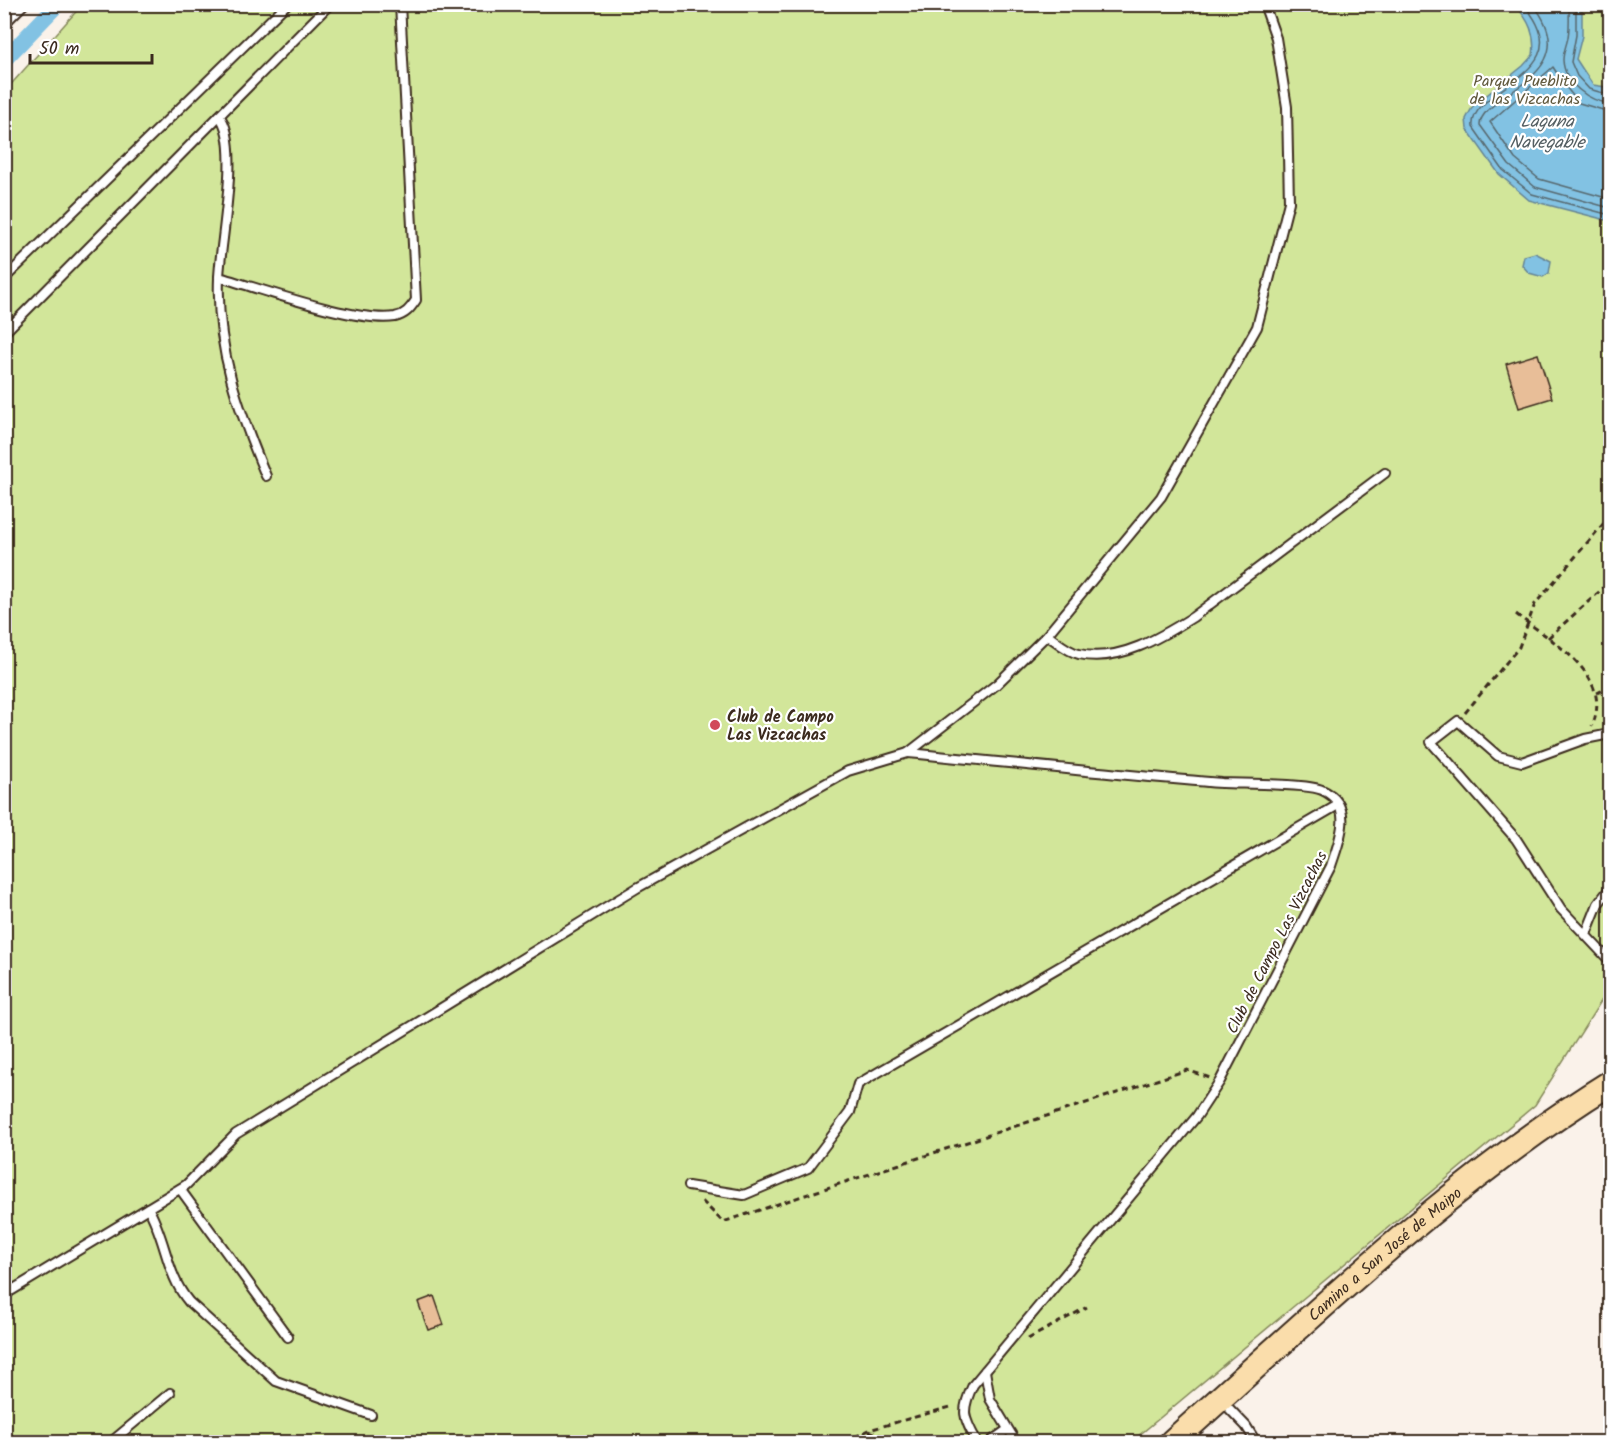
<svg xmlns="http://www.w3.org/2000/svg" width="1615" height="1447" viewBox="0 0 1615 1447" font-family="Kalam,sans-serif">
  <style>
    .green { fill: #d2e69a; stroke: #86885c; stroke-width: 1.5 }
    .water { fill: #82c2e3; stroke: #668594; stroke-width: 1.5 }
    .lines { fill: none; stroke-linecap: round; stroke-linejoin: round }
    .shore { stroke: #57676d; stroke-width: 1.5 }
    .canal { stroke: #82c2e3; stroke-width: 16 }
    .building { fill: #e8be98; stroke: #3b2a1e; stroke-width: 1.5 }
    .lane-casing { stroke: #3b2a1e; stroke-width: 12 }
    .primary-casing { stroke: #3b2a1e; stroke-width: 28 }
    .path { stroke: #3b2a1e; stroke-width: 3; stroke-dasharray: 6 4.5; stroke-linecap: butt }
    .lane { stroke: #fff; stroke-width: 8 }
    .primary { stroke: #faddab; stroke-width: 24 }
    .poi-dot { fill: #d1495b; stroke: #fff; stroke-width: 2 }
    .labels { text-anchor: middle; stroke-width: 4.5; stroke-linejoin: round; paint-order: stroke }
    .park-label { font-size: 16px; fill: #61593d; stroke: #fff }
    .poi-label { font-size: 16px; font-weight: bold; fill: #3b2a1e; stroke: #fff; text-anchor: start }
    .street-label { font-size: 16px; fill: #3b2a1e; stroke: #fff }
    .water-label { font-size: 18px; font-style: italic; fill: #545f63; stroke: #fff }
  </style>
  <rect width="100%" height="100%" fill="#faf2ea"/>
  <filter id="ink" filterUnits="userSpaceOnUse"><feTurbulence type="fractalNoise" baseFrequency=".0167" numOctaves="2"/><feDisplacementMap in="SourceGraphic" scale="12" xChannelSelector="R" yChannelSelector="G"/><feConvolveMatrix kernelMatrix="1 2 1 2 8 2 1 2 1" color-interpolation-filters="sRGB"/></filter>
  <g filter="url(#ink)">
    <path class="green" d="M82 5H1610V987L1535 1105 1131 1442H5V91Z"/>
    <g class="water">
      <path d="M1515 5H1582V36L1576 59 1593 85 1606 87 1610 92V221L1529 200 1499 174 1467 129 1466 119 1473 106 1523 66 1533 55C1536 35 1529 20 1515 5Z"/>
      <path d="M1535 253 1551 261 1549 273 1543 277 1529 273 1522 265 1524 256Z"/>
    </g>
    <g class="lines">
      <g class="shore">
        <path d="M1523 4C1586 74 1468 86 1473 127L1503 170 1532 194 1610 215"/>
        <path d="M1533 4C1590 77 1480 93 1480 125L1509 165 1535 187 1610 208"/>
        <path d="M1569 4C1569 15 1570 26 1568 37 1567 44 1563 52 1563 60 1564 83 1589 102 1610 103"/>
        <path d="M1576 4V35L1571 62 1577 76 1589 89 1610 95"/>
        <path d="M1610 112 1579 103 1565 86 1553 67 1490 122 1515 159 1539 179 1610 199"/>
      </g>
      <path class="canal" d="M4 60 58 4"/>
    </g>
    <g class="building">
      <path d="M1538 354 1552 398 1519 408 1506 364Z"/>
      <path d="M434 1296 444 1325 428 1330 418 1302Z"/>
    </g>
    <g class="lines">
      <g class="lane-casing">
        <g id="lane">
          <path d="M4 24 24 4"/>
          <path d="M219 116C242 141 220 242 219 278 216 349 239 411 266 476"/>
          <path d="M219 277C262 289 355 323 395 317 405 315 410 309 416 300L400 4"/>
          <path d="M4 279 287 4"/>
          <path d="M4 333 330 4"/>
          <path d="M1047 635C1056 641 1068 652 1079 654 1119 663 1161 637 1193 617L1385 473"/>
          <path d="M1610 734 1585 739 1522 762 1498 756 1458 721 1431 742 1516 839 1561 909 1610 961"/>
          <path d="M908 753C1012 763 1117 775 1222 783 1242 784 1307 783 1322 790 1356 805 1339 841 1331 866L1220 1081 1197 1116 973 1385C960 1412 964 1418 977 1442"/>
          <path d="M1586 934 1598 904 1610 888"/>
          <path d="M688 1186 744 1195 808 1168 850 1112 858 1084 1338 805"/>
          <path d="M180 1189 288 1337"/>
          <path d="M148 1208C166 1238 166 1275 189 1302L276 1381 371 1415"/>
          <path d="M4 1295 186 1185 236 1134 637 888 848 771 908 753 997 684 1047 635 1161 497 1257 327 1289 202 1287 107 1276 38 1264 4"/>
          <path d="M985 1371 990 1399 1016 1442"/>
          <path d="M1221 1400 1246 1426 1256 1442"/>
          <path d="M111 1442 170 1393"/>
          <path d="M990 1442 1007 1430"/>
        </g>
      </g>
      <g class="primary-casing">
        <g id="primary">
          <path id="s1" d="M1172 1442C1312 1317 1450 1182 1610 1083"/>
        </g>
      </g>
      <g class="path">
        <path d="M1516 614C1549 640 1615 674 1592 726"/>
        <path d="M1548 638 1610 582"/>
        <path d="M1597 693 1610 687"/>
        <path d="M1465 713 1519 647 1535 604 1610 516"/>
        <path d="M702 1201 723 1222 1187 1070 1210 1078"/>
        <path d="M1028 1339 1087 1307"/>
        <path d="M869 1431 898 1442"/>
        <path d="M845 1442 869 1430 954 1406"/>
      </g>
      <use href="#lane" class="lane"/>
      <use href="#primary" class="primary"/>
    </g>
  </g>
  <circle class="poi-dot" cx="715" cy="725" r="6"/>
  <g class="labels">
    <g class="park-label">
      <text x="1525" y="86">Parque Pueblito<tspan x="1525" dy="18">de las Vizcachas</tspan></text>
    </g>
    <g class="poi-label">
      <text x="727" y="722">Club de Campo<tspan x="727" dy="18">Las Vizcachas</tspan></text>
    </g>
    <g class="street-label">
      <text transform="translate(1276 942) rotate(-63)" y="6">Club de Campo Las Vizcachas</text>
      <text dy="6" stroke="none"><textPath href="#s1" startOffset="284">Camino a San José de Maipo</textPath></text>
    </g>
    <g class="water-label">
      <text x="1547" y="127">Laguna<tspan x="1547" dy="21">Navegable</tspan></text>
    </g>
  </g>
  <rect width="1615" height="1447" fill="none" stroke="#fff" stroke-width="24"/>
  <rect x="12" y="12" width="1591" height="1423" fill="none" stroke="#3b2a1e" stroke-width="2" filter="url(#ink)"/>
  <path d="M30 54v9h122v-9" fill="none" stroke="#3b2a1e" stroke-width="3"/>
  <text x="39" y="54" font-size="18" fill="#3b2a1e" stroke="#ffffff" stroke-width="4.5" paint-order="stroke">50 m</text>
</svg>
